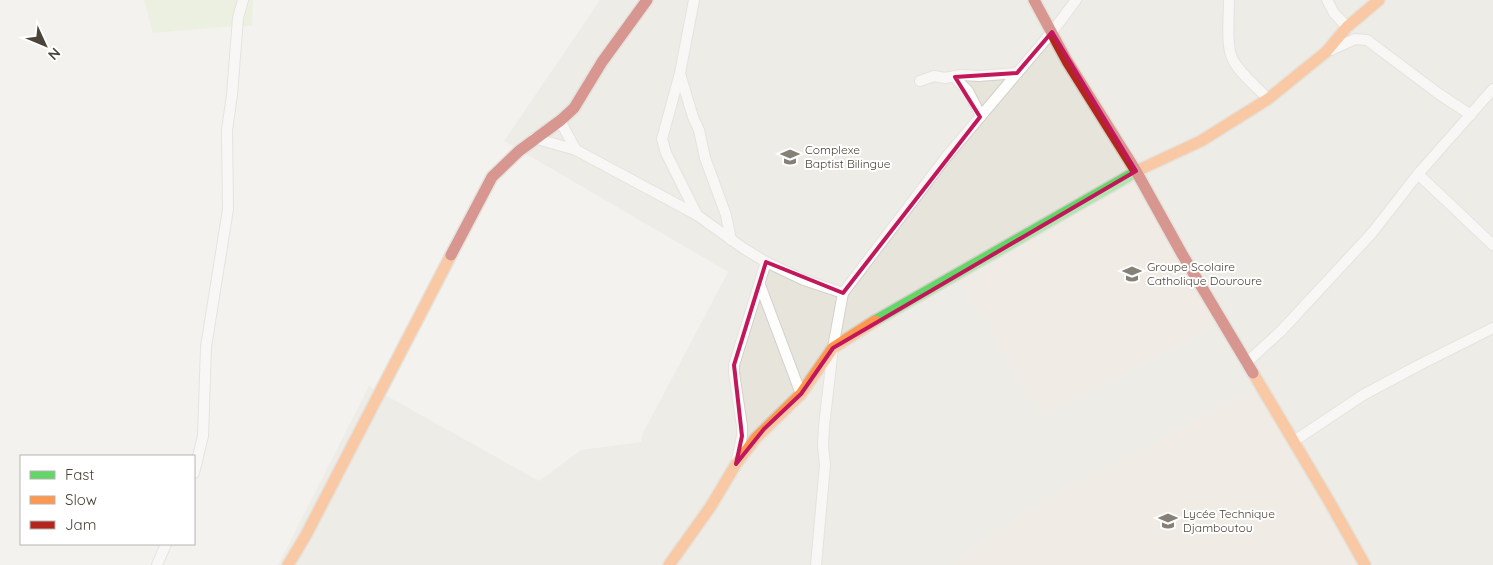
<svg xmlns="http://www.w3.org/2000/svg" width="1493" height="565" viewBox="0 0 1493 565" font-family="Quicksand,sans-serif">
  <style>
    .residential { fill: #e7e4dc }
    .education { fill: #eae5da }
    .green { fill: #e1eecf }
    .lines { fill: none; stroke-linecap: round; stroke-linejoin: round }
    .street-casing { stroke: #d2d0cb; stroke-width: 12 }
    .fast-casing { stroke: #d3cfc5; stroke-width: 14 }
    .slow-casing { stroke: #d3cfc5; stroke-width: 14 }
    .jam-casing { stroke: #d3cfc5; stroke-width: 14 }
    .street { stroke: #fdfdfc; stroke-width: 10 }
    .fast { stroke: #63d668; stroke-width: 11 }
    .slow { stroke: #ff974d; stroke-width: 11 }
    .jam { stroke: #b3261e; stroke-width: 11 }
    .marked { fill: none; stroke: #c2185b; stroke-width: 4; stroke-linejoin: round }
    .labels { text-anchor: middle; stroke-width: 4; stroke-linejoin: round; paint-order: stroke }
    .poi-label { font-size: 12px; fill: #4b4439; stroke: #fff; text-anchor: start }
  </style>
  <rect width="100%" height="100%" fill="#f4f2ee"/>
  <path class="residential" d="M600 0H1493V565H278L369 386 539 481 581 450 641 442 643 433 728 272 504 141Z"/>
  <g class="education">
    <path d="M1137 180 1217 323 1043 415 962 284Z"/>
    <path d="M1254 391 1358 565H952L1049 498Z"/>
  </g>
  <path class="green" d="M144 0H253L252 26 224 27 153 33Z"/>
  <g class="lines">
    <g class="street-casing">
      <g id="street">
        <path d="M694 0 680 73 662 139 666 153 697 215"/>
        <path d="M1229 0C1229 15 1226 45 1232 58 1238 72 1257 87 1268 99"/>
        <path d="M1327 0 1334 13 1347 27"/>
        <path d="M1331 50 1355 39 1367 40 1439 94 1471 115"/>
        <path d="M680 74 693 117 699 130 705 158 726 215 731 240"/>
        <path d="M955 77 958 81 968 91 981 116"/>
        <path d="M920 81 934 76 945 78 961 75 979 76 1017 73"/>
        <path d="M560 121 576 150"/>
        <path d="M534 138 576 150 697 215 743 248 766 262 804 280 843 293"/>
        <path d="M1418 174 1493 245"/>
        <path d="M760 285 801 394"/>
        <path d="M1246 363 1281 331 1372 233 1418 174 1493 89"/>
        <path d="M1294 441 1363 395 1423 363 1493 328"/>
        <path d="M737 460 742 436V426L734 373V365L766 262"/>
        <path d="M194 473 203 436 206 347 228 209 227 130 232 95 238 18 243 0"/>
        <path d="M157 565 166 544"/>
        <path d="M816 565 825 465 823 446 824 426 833 348 843 293 947 156 1052 32 1076 0"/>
      </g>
    </g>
    <g class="fast-casing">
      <path id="fast" d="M875 321 1143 168"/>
    </g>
    <g class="slow-casing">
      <g id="slow">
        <path d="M1143 168 1201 141 1268 99 1326 52 1347 27 1379 0"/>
        <path d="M1253 373 1329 501 1365 565"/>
        <path d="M288 565 306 535 451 255"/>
        <path d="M669 565 711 506 736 464 756 438 801 394 833 348 875 321"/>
      </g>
    </g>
    <g class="jam-casing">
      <g id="jam">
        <path d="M1034 0 1067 61 1136 171 1182 254 1253 373"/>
        <path d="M451 255 492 177 519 151 561 120 574 108 602 62 647 0"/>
      </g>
    </g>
    <use href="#street" class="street"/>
    <use href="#fast" class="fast"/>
    <use href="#slow" class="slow"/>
    <use href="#jam" class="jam"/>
  </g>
  <path d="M0 0H1493V565H0ZM1052 32 1136 171 833 348 801 394 764 429 736 464 742 436 734 365 766 262 843 293 980 117 955 77 1017 73Z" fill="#f4f2ee" fill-opacity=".55" fill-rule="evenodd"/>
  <path class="marked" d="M1052 32 1136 171 833 348 801 394 764 429 736 464 742 436 734 365 766 262 843 293 980 117 955 77 1017 73Z"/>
  <defs>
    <g id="school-bare" transform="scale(1.5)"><path d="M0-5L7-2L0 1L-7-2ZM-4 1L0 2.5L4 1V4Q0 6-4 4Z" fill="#868178" stroke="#fff" stroke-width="2.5" paint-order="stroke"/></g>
  </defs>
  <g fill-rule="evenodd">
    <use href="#school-bare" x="790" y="157"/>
    <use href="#school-bare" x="1132" y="274"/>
    <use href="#school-bare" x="1168" y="521"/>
  </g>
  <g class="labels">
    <g class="poi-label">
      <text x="805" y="154">Complexe<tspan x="805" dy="14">Baptist Bilingue</tspan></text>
      <text x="1147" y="271">Groupe Scolaire<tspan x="1147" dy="14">Catholique Douroure</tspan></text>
      <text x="1183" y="518">Lycée Technique<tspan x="1183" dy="14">Djamboutou</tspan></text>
    </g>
  </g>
  <rect x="20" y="455" width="175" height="90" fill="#ffffff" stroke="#b7b4b0"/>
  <rect x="30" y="471" width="25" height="8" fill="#63d668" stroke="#b7b4b0"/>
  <text x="65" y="480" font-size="15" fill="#4b4439">Fast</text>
  <rect x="30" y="496" width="25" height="8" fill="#ff974d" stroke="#b7b4b0"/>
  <text x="65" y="505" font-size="15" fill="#4b4439">Slow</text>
  <rect x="30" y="521" width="25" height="8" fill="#b3261e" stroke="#b7b4b0"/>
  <text x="65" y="530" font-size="15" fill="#4b4439">Jam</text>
  <g transform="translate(45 45) rotate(134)" stroke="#ffffff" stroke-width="4" paint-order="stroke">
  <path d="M0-4L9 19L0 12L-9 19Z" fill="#4b4439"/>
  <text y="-8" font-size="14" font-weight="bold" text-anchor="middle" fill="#4b4439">N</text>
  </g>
</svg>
